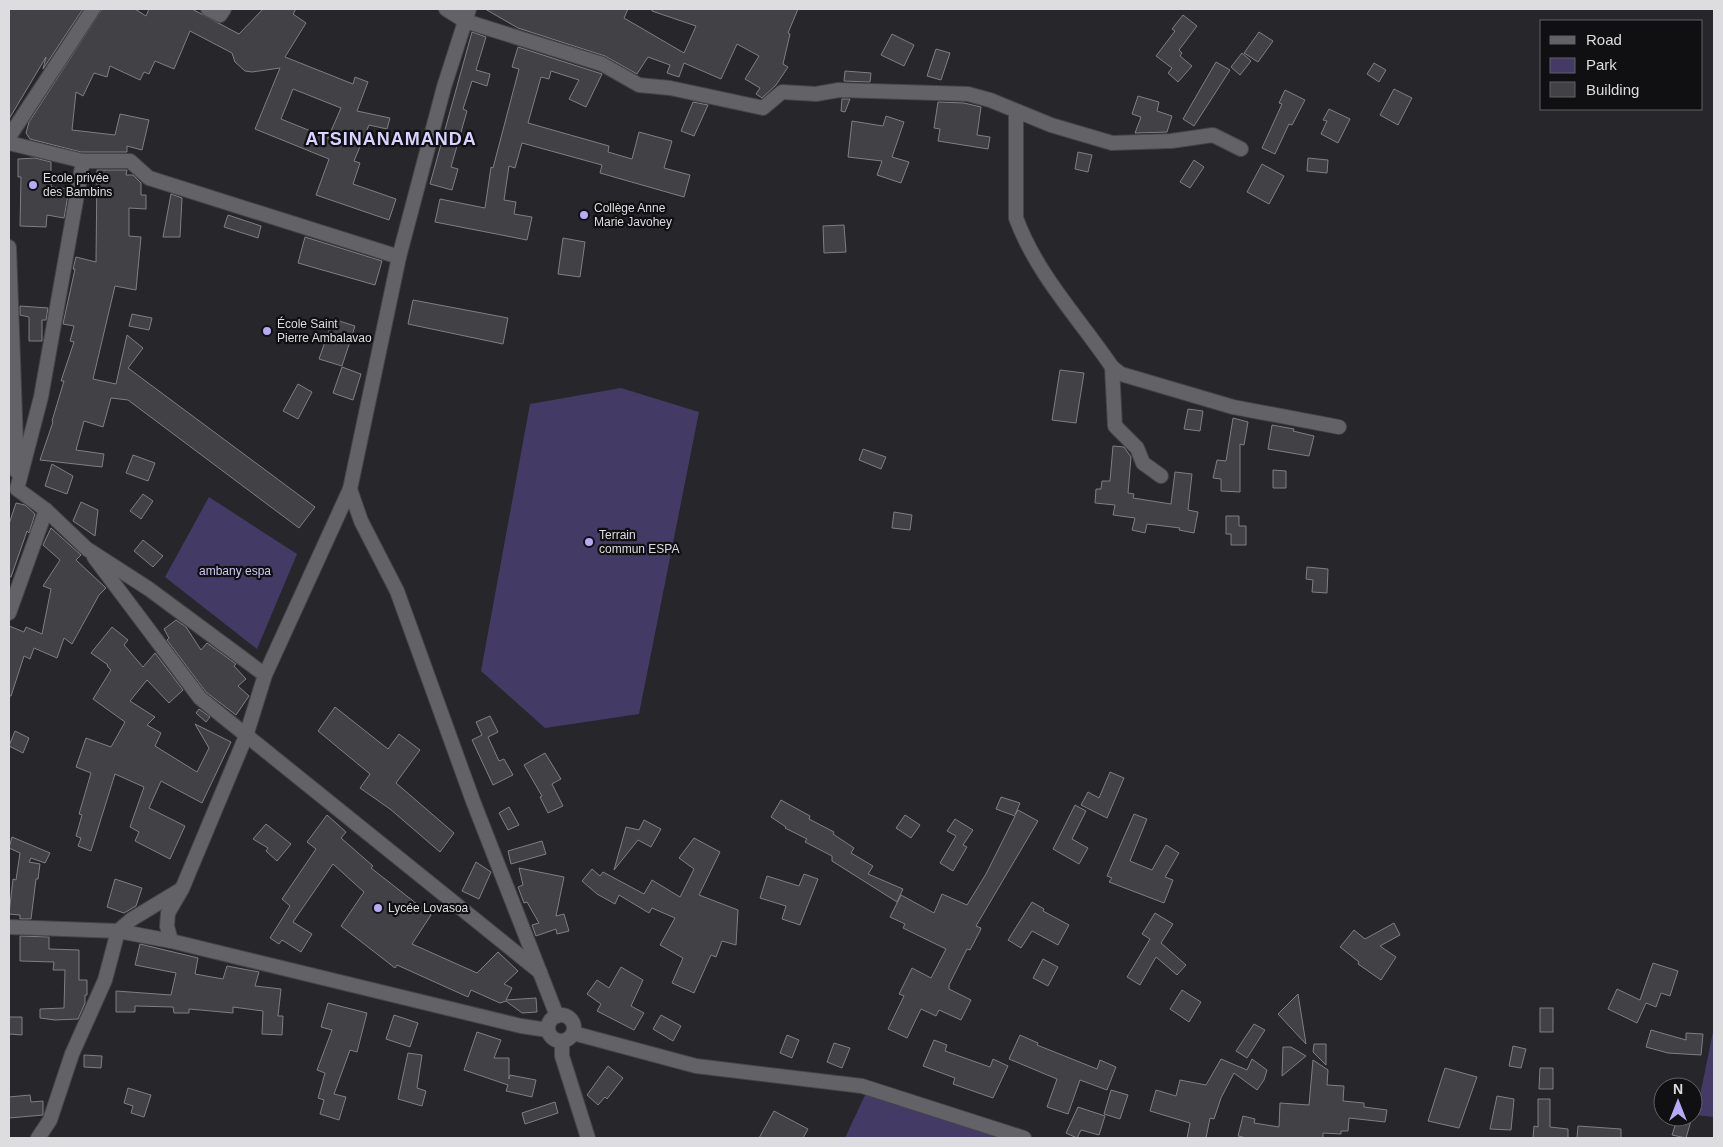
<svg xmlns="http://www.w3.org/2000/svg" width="1723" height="1147" viewBox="0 0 1723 1147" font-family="Helvetica,sans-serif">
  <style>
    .green { fill: #433b65 }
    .building { fill: #424145; stroke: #7f7f83; fill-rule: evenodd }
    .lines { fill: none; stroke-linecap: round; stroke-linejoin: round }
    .minor-casing { stroke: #454447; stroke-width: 16 }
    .tertiary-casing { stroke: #454447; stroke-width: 16 }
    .minor { stroke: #636367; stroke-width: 14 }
    .tertiary { stroke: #636367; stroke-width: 14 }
    .poi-dot { fill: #b7abf8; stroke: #100f11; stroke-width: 2 }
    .labels { text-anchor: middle; stroke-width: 4.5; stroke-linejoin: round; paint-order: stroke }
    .poi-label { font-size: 12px; fill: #dddcdf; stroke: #100f11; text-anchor: start }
    .park-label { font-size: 12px; fill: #cdc7f6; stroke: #100f11 }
    .district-label { font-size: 18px; font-weight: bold; letter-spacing: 1px; fill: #d8d3ff; stroke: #100f11 }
  </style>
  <rect width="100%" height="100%" fill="#27262a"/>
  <g class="green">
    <path d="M621 388 699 412 639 714 545 728 481 671 530 404Z"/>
    <path d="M209 497 297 554 257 649 165 577Z"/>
    <path d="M1714 1027V1117L1696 1115Z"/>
    <path d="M866 1093 1006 1138H845Z"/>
  </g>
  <g class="building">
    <path d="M9 9H83L43 69 46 57 9 119Z"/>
    <path d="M102 9H135L146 16 149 9H192L239 34 263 9H296L293 14 306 23 285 57 353 84 355 77 368 82 357 111 390 118 387 129 369 125 354 161 360 163 353 184 396 199 389 220 316 195 329 159 255 129 280 68 252 72 245 71 235 62 232 53 190 31 174 69 155 61 149 74 144 72 140 80 110 66 107 77 94 73 83 96 76 92 72 130 115 135 120 114 149 120 142 150 127 146V152H81L30 139 26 133 29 122ZM293 89 341 108 328 138 281 119Z"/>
    <path d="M485 9H628L624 18 684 53 696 26 652 11V9H798L788 33 790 34 783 64 788 67 776 85 762 98 756 94 760 88 745 79 759 56 737 44 721 79 684 63 679 77 667 73 670 65 648 57 637 74 605 56 518 28Z"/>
    <path d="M1183 15 1197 26 1179 50 1182 53 1180 56 1192 66 1178 82 1168 73 1172 68 1156 56 1175 31 1172 29Z"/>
    <path d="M472 32 486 37 476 70 490 74 487 86 472 81 463 109 467 111 451 167 458 169 452 190 430 184Z"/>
    <path d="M1259 32 1273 41 1258 62 1244 53Z"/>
    <path d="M892 34 914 45 904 66 881 55Z"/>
    <path d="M518 47 602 74 586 107 569 99 579 80 551 71 549 79 541 77 528 123 609 146 608 152 632 159 639 132 672 141 664 168 690 175 684 197 600 173 602 165 522 143 515 168 509 166 504 200 516 202 514 214 532 217 527 240 435 222 440 199 485 208 491 167 493 168 519 69 512 67Z"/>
    <path d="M936 49 950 53 941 80 927 76Z"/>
    <path d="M1242 53 1251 61 1240 75 1231 67Z"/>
    <path d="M1216 62 1230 70 1194 126 1183 119Z"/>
    <path d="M1374 63 1386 70 1379 82 1367 74Z"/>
    <path d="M845 71 871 73 870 82 844 81Z"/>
    <path d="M1394 89 1412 98 1398 125 1380 115Z"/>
    <path d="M1285 90 1305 100 1292 125 1289 124 1275 154 1262 148 1282 104 1279 103Z"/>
    <path d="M1138 96 1159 102 1157 111 1172 116 1167 132 1135 133 1141 117 1132 114Z"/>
    <path d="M842 99H850L845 112 841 111Z"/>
    <path d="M693 102 708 105 694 136 681 131Z"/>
    <path d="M938 102 964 103 981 107 977 135 990 137 988 149 938 141 940 129 934 128Z"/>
    <path d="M1329 109 1350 119 1338 143 1321 134 1327 121 1323 120Z"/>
    <path d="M886 116 904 122 892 157 909 162 901 183 877 175 882 161 848 157 852 121 883 126Z"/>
    <path d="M1078 152 1092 155 1088 172 1075 169Z"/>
    <path d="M35 158 51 162V187L69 189 64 218 47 215 46 227 20 226 21 177H18V159Z"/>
    <path d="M1308 158 1328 160 1327 173 1307 171Z"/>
    <path d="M1194 160 1204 167 1190 188 1180 182Z"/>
    <path d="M1262 164 1284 176 1269 204 1247 192Z"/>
    <path d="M97 170H127L126 175H133L141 183V195H146V209L129 208V236L141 237 136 290 115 286 93 379 116 384 127 335 143 348 128 368 315 507 299 528 128 400 111 398 103 427 84 421 76 450 104 454 102 467 40 460 53 422 52 421 64 381H61L74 342 70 341 74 326 63 324 75 269H73L76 257 96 262Z"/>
    <path d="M171 194 182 198 180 237H163Z"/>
    <path d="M228 215 261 226 258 238 224 227Z"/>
    <path d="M844 225 846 252 824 253 823 226Z"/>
    <path d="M305 237 382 261 375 285 298 263Z"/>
    <path d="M563 238 585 242 580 277 558 274Z"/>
    <path d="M413 300 508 318 503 344 408 324Z"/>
    <path d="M20 306 48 308 46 320H42V341H29V317L20 315Z"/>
    <path d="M132 314 152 318 149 330 129 326Z"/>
    <path d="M333 319 355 326 342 366 319 359Z"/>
    <path d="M342 367 361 374 353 400 333 393Z"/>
    <path d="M1060 370 1084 373 1076 423 1052 420Z"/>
    <path d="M298 384 312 392 298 419 283 411Z"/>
    <path d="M1188 409 1203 411 1200 431 1184 429Z"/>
    <path d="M1233 418 1248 422 1244 445 1240 444V492L1221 491V479L1213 478 1217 460 1226 461Z"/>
    <path d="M1272 425 1294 429 1293 431 1314 436 1309 456 1268 449Z"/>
    <path d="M1113 446 1124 447 1131 457 1128 493 1134 494 1133 498 1171 504 1175 472 1192 474 1188 510 1198 512 1194 533 1179 530 1180 528 1147 524 1145 533 1132 530 1135 518 1113 515 1115 505 1095 503 1096 489H1101L1102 481H1110Z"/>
    <path d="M863 449 886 457 881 469 859 460Z"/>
    <path d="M133 455 155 463 148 481 126 473Z"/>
    <path d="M52 464 73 476 67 494 45 486Z"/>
    <path d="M1273 470 1286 471V488H1273Z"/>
    <path d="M143 494 153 501 141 519 130 511Z"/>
    <path d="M81 502 98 510 95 536 73 521Z"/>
    <path d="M16 503 25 505 35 514 29 533 27 531 11 577H9V524Z"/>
    <path d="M894 512 912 515 910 530 892 528Z"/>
    <path d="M1226 516H1239V526H1246V545H1231V534H1226Z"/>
    <path d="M51 528 81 555 76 560 106 588 99 595 72 644 64 638 57 658 34 648 30 659 24 656 11 696H9V626L24 632 26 627 42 634 51 589 43 586 60 560 43 545Z"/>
    <path d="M143 540 163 556 153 567 134 551Z"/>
    <path d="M1307 567 1328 569 1327 593 1312 592 1313 580 1306 579Z"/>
    <path d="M176 620 186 627 201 650 207 643 236 664 234 666 246 679 238 686 249 696 236 715 206 692 167 640 169 638 164 629Z"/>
    <path d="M112 627 128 640 124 645 143 667 155 653 183 690 169 703 147 680 130 701 155 717 147 725 161 733 155 746 197 772 209 748 195 724 231 742 202 803 161 781 149 808 185 826 170 859 135 841 139 832 130 827 144 787 115 774 91 851 78 846 81 838 76 836 82 815 79 814 91 773 76 767 86 738 111 747 125 722 93 699 111 670 107 666 108 665 91 653Z"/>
    <path d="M335 707 388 749 399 734 420 750 396 783 454 833 440 852 390 809 360 788 370 774 318 731Z"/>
    <path d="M199 709 210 717 206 722 196 713Z"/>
    <path d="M490 716 498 732 488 737 499 761 504 759 513 775 493 785 472 740 482 735 476 722Z"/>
    <path d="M15 731 29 738 23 753 9 746Z"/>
    <path d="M545 753 561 779 552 784 563 806 548 813 540 797 542 796 524 765Z"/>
    <path d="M1110 772 1124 778 1107 818 1081 805 1088 792 1099 798Z"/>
    <path d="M1001 797 1020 803 1015 815 1018 810 1038 821 976 926 981 928 980 931 970 950 967 949 949 985V989L971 1000 961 1020 939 1010 936 1016 921 1009 907 1038 888 1029 904 996 899 994 912 968 931 978 946 949 903 928 905 924 890 917 901 895 934 913 942 894 967 905 986 874 1015 816 996 809Z"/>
    <path d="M781 800 810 816 809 819 834 832 833 834 854 848 851 853 873 866 868 874 903 889 897 902 832 861V856L805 842 807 839 785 828 786 827 771 817Z"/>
    <path d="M1075 805 1086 811 1072 839 1088 848 1079 864 1053 849Z"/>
    <path d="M509 807 519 825 508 830 499 813Z"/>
    <path d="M1134 814 1147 819 1130 861 1152 870 1166 845 1179 853 1165 877 1173 880 1164 903 1109 882 1112 878 1107 876Z"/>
    <path d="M327 815 346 832 341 838 373 866 371 868 431 915 412 944 477 973 498 952 518 971 504 984 512 988 506 1000 536 998 537 1012 522 1013 506 1001 500 1003 471 990 468 997 397 965 395 968 341 926 364 892 333 864 293 922 312 934 301 952 282 940 279 944 270 938 290 906 282 899 316 849 307 842Z"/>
    <path d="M905 815 920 825 911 838 896 828Z"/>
    <path d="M955 819 973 830 963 845 967 847 953 871 940 863 956 836 947 831Z"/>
    <path d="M644 820 661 829 651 847 638 840 614 870 626 827 639 830Z"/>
    <path d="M266 824 291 844 277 861 266 851 268 848 253 839Z"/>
    <path d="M12 837 50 853 45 863 31 858 29 862 40 864 38 879H36L31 919H20V915L9 914 13 879 16 880 20 853 9 848Z"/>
    <path d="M694 838 720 852 699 895 738 910 736 945 722 941 716 957 711 955 694 993 672 983 683 958 660 945 675 918 652 908 649 913 619 895 615 904 597 894 582 881 592 869 600 876 603 872 644 894 652 880 680 897 694 869 679 858Z"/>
    <path d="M542 841 546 854 511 864 508 851Z"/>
    <path d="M476 862 491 872 479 899 462 891Z"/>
    <path d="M519 868 564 877 556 916 564 914 569 931 557 934 556 929 536 936 532 925 539 923 527 902 524 903 518 887 523 885Z"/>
    <path d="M804 874 818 879 800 925 782 919 786 906 760 898 767 876 799 886Z"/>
    <path d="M115 879 142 888 136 906 124 913 107 907Z"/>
    <path d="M1032 902 1044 909 1043 911 1069 925 1058 945 1032 931 1021 948 1008 940Z"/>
    <path d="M1155 913 1173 924 1161 943 1186 965 1177 975 1156 957 1140 985 1127 977 1150 939 1142 934Z"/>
    <path d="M1394 923 1400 935 1380 946 1396 957 1381 980 1358 964 1359 962 1340 947 1354 930 1365 939Z"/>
    <path d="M20 936 49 937V949L79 950V980H87V995H85V1003L78 1019 55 1020 40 1018V1009L64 1008 65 970H53L54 962 20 961Z"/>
    <path d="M140 944 198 958 195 974 223 979 227 966 259 972 255 986 281 989 278 1016H283L282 1035 262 1034 263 1011 233 1007V1013L189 1009V1013H174L173 1007 135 1006V1012H116V991L171 995 176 973 135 965Z"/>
    <path d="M1043 959 1058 967 1048 986 1033 978Z"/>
    <path d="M1653 963 1678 971 1670 996 1661 993 1656 1007 1646 1003 1637 1023 1608 1009 1617 989 1640 1000Z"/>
    <path d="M621 967 643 980 631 1006 644 1013 634 1030 597 1011 601 1004 587 994 597 980 609 988Z"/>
    <path d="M1182 990 1201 1002 1189 1022 1170 1009Z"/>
    <path d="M1298 994 1306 1044 1278 1014Z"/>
    <path d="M328 1003 367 1013 357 1052 350 1050 334 1094 346 1097 339 1120 320 1114 324 1100 318 1098 325 1073 317 1070 332 1030 321 1027Z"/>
    <rect x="1540" y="1008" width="13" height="24"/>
    <path d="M394 1015 418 1023 410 1047 386 1039Z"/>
    <path d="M661 1015 681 1026 673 1041 653 1029Z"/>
    <path d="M9 1017H22V1035L9 1034Z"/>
    <path d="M1254 1024 1265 1030 1247 1058 1236 1051Z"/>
    <path d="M1651 1030 1686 1040V1033L1703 1034 1701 1055 1668 1053 1646 1047Z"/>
    <path d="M477 1032 501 1040 494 1058H509V1079L510 1075 536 1080 532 1097 506 1091 508 1085 464 1070Z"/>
    <path d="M787 1035 799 1040 792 1058 780 1053Z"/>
    <path d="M1020 1035 1038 1043 1037 1045 1097 1069 1100 1060 1116 1067 1107 1090 1080 1080 1068 1114 1047 1107 1057 1079 1009 1059Z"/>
    <path d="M934 1040 947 1045 945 1051 990 1067 993 1059 1008 1066 993 1098 953 1084 955 1078 923 1066Z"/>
    <path d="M834 1043 850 1048 842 1068 827 1062Z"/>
    <path d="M1314 1044H1326V1065L1313 1052Z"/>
    <path d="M1513 1046 1526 1049 1521 1068 1509 1066Z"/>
    <path d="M1283 1047H1291L1306 1056 1282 1076Z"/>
    <path d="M408 1053 422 1055 417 1088 426 1091 422 1106 398 1099Z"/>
    <path d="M84 1055 102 1056 101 1068 84 1067Z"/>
    <path d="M1221 1059 1247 1070 1252 1059 1267 1070 1264 1080 1257 1090 1234 1073 1221 1098 1214 1119 1210 1118 1206 1138H1187L1190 1123 1150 1111 1156 1090 1176 1096 1180 1080 1206 1085Z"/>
    <path d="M1313 1060 1328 1070 1327 1085 1344 1086 1343 1101 1364 1103V1107L1387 1110 1385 1122 1349 1118 1348 1131H1341V1134L1323 1133V1138H1247L1238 1136 1243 1116 1255 1119 1254 1123 1279 1127 1280 1103 1309 1105Z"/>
    <path d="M608 1066 623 1078 607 1099 605 1097 598 1105 587 1095Z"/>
    <path d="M1445 1068 1477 1077 1459 1128 1428 1121Z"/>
    <path d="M1540 1068H1553V1089H1539Z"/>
    <path d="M128 1088 151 1095 144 1117 131 1113 133 1106 124 1103Z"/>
    <path d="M1111 1090 1128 1095 1120 1119 1104 1114Z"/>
    <path d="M30 1095 31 1102 43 1101V1115L9 1118V1097Z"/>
    <path d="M1497 1096 1514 1099 1511 1130 1490 1129Z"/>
    <path d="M1538 1099H1550V1127L1568 1129V1138H1533L1534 1126 1538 1127Z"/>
    <path d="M555 1102 558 1113 525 1124 522 1113Z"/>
    <path d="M1078 1107 1105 1116 1099 1135 1081 1130 1077 1138 1066 1133Z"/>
    <path d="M774 1111 808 1129 803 1138H759Z"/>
    <path d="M1678 1117H1692L1686 1138 1672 1135Z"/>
    <path d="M1578 1126 1621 1129V1138H1577Z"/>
  </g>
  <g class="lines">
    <g class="minor-casing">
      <g id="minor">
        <path d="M208 9 220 15 224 9"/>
        <path d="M446 9 465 21 602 64 639 85 670 88 763 108 782 92 816 94 839 90 968 94 990 100 1051 125 1112 143 1171 141 1213 135 1241 149"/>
        <path d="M1016 112V218C1037 275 1079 318 1112 367L1121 374 1233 407 1339 427"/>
        <path d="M9 143 83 161 41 397 17 489 46 510 87 549 149 589 265 675"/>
        <path d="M83 161H130L149 178 399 257"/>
        <path d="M9 247 17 472"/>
        <path d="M1112 367 1115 426 1137 448 1143 463 1161 476"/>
        <path d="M350 489 361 521 397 591 473 801 557 1016"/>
        <path d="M94 557 200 698 540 972"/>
        <path d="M9 613 46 510"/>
        <path d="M38 1138 50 1120 72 1054 105 980 118 931"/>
      </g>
    </g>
    <g class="tertiary-casing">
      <g id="tertiary">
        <path d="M9 137 93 9"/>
        <path d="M9 927 118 931 171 941 521 1026 548 1030"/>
        <path d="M118 931 132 919 180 890"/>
        <path d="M171 941 167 926 168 913 182 889 246 736 265 675 350 489 399 257 444 87 469 9"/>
        <circle cx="561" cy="1028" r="13"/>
        <path d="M573 1033 696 1066 862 1086 1024 1138"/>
        <path d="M562 1041V1056L588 1138"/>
      </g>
    </g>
    <use href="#minor" class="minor"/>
    <use href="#tertiary" class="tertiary"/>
  </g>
  <g class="poi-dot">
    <circle cx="33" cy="185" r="5"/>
    <circle cx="584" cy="215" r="5"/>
    <circle cx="267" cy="331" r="5"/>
    <circle cx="589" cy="542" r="5"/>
    <circle cx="378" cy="908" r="5"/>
  </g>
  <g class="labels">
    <g class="poi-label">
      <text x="43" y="182">Ecole privée<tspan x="43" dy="14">des Bambins</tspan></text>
      <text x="594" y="212">Collège Anne<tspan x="594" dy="14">Marie Javohey</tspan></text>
      <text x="277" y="328">École Saint<tspan x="277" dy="14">Pierre Ambalavao</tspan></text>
      <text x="599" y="539">Terrain<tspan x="599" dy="14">commun ESPA</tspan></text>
      <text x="388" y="912">Lycée Lovasoa</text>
    </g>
    <g class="park-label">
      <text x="235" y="575">ambany espa</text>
    </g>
    <g class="district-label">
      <text x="391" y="145">ATSINANAMANDA</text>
    </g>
  </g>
  <rect width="1723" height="1147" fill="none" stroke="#dddcdf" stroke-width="20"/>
  <rect x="1540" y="20" width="162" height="90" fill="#100f11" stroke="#626163"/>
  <rect x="1550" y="36" width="25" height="8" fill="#636367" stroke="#626163"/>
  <text x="1586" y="45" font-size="15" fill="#dddcdf">Road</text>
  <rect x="1550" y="58" width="25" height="15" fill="#433b65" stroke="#626163"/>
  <text x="1586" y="70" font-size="15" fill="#dddcdf">Park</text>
  <rect x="1550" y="82" width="25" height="15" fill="#424145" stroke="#626163"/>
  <text x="1586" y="95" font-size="15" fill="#dddcdf">Building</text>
  <g transform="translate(1678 1102)"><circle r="24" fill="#100f11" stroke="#626163"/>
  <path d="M0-4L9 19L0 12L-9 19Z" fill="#b7abf8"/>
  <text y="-8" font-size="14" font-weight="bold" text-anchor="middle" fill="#dddcdf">N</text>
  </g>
</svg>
